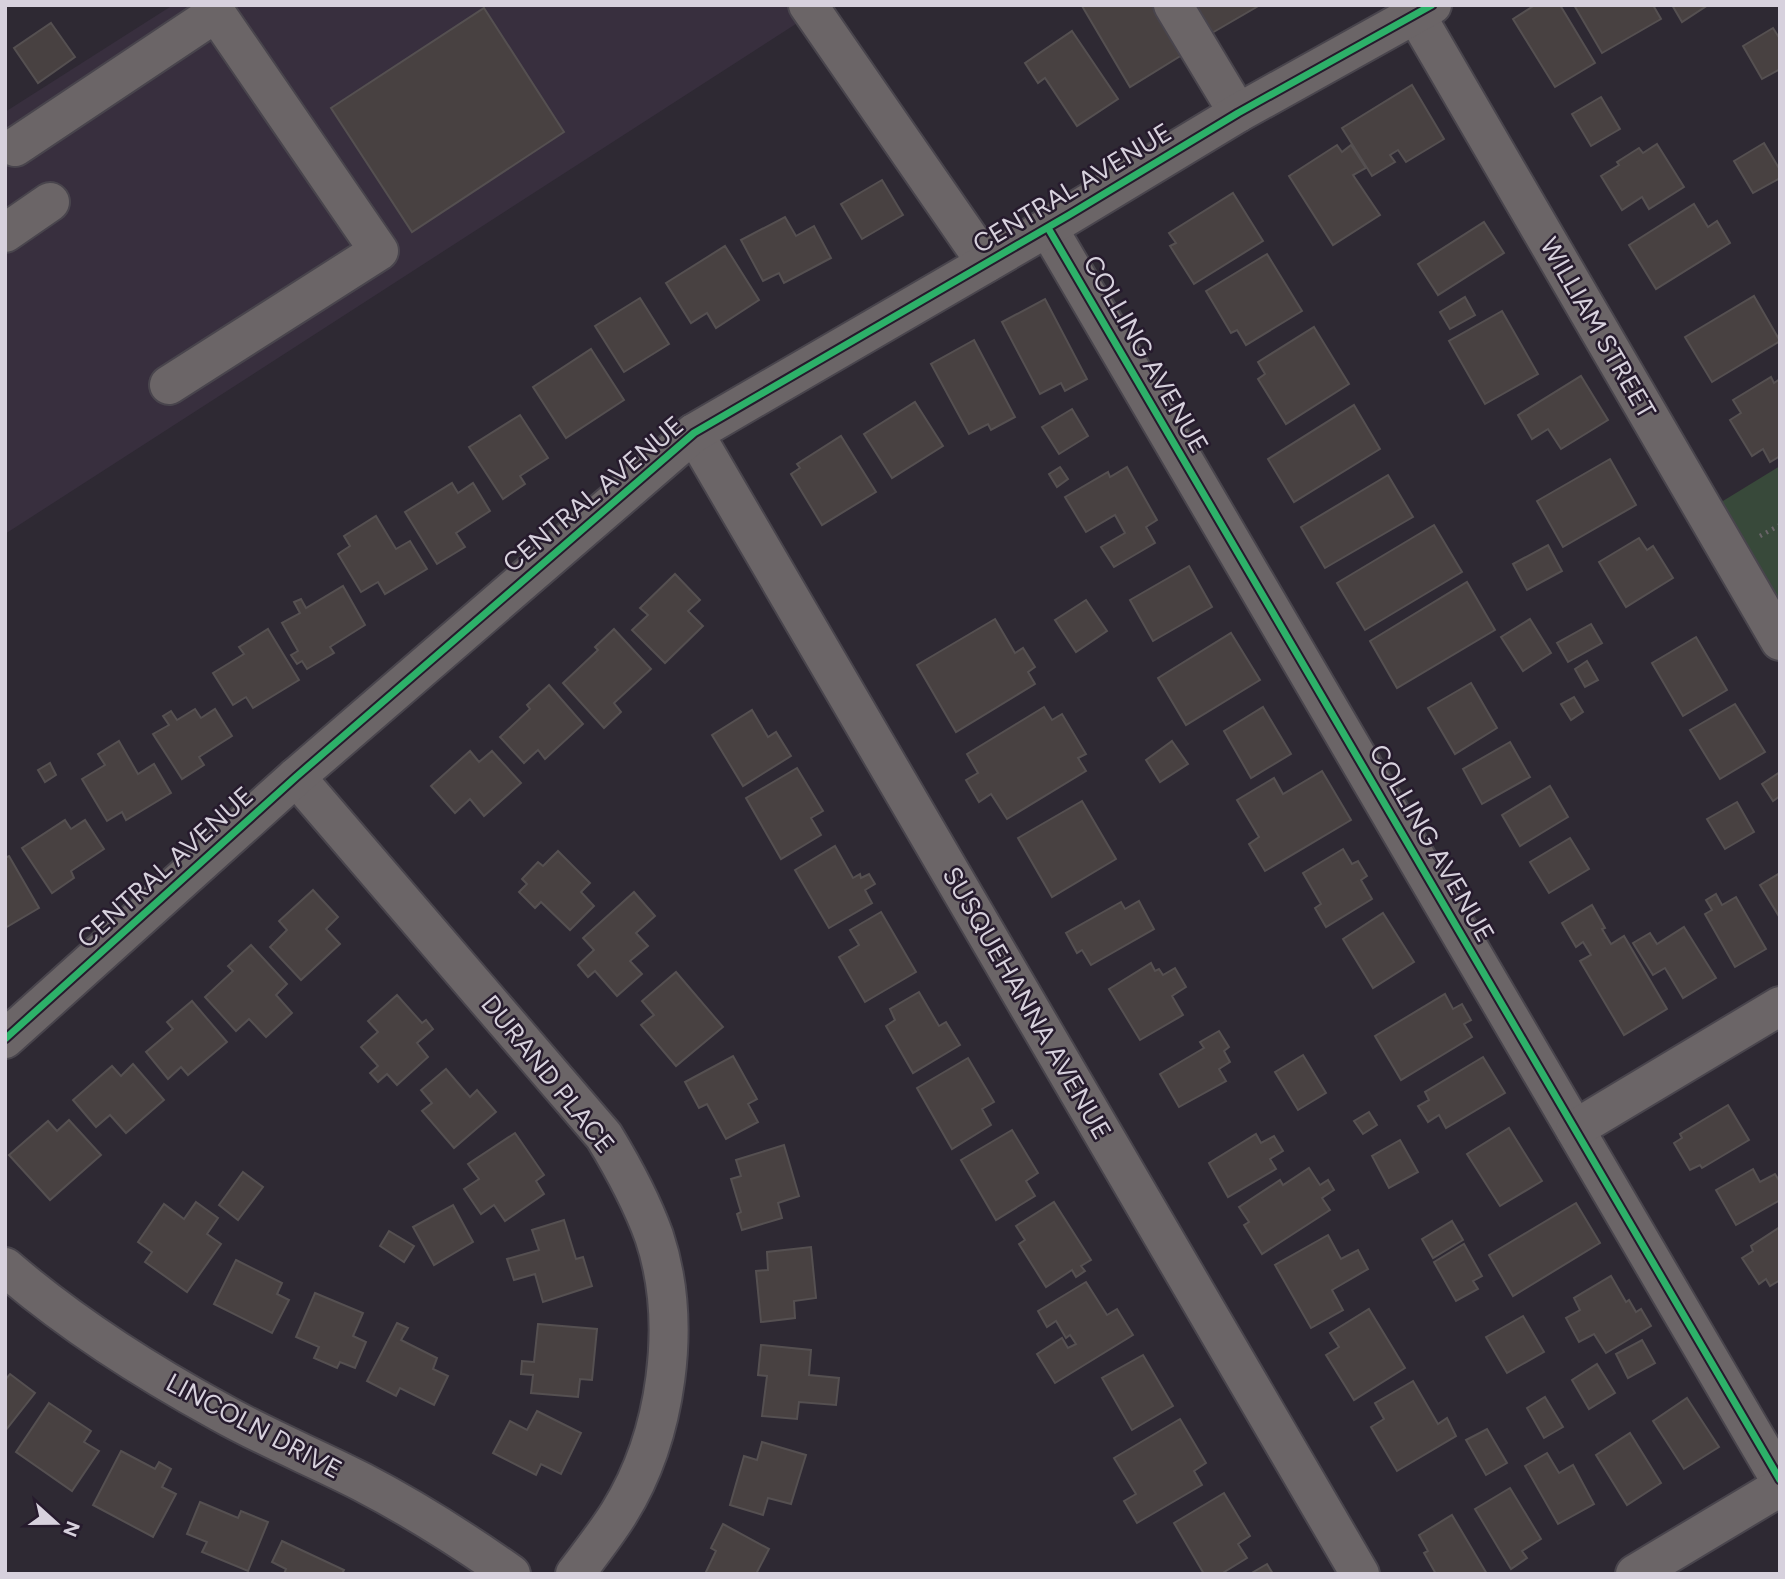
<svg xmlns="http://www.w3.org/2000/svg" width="1785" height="1579" viewBox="0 0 1785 1579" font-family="Figtree,sans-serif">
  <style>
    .industrial { fill: #382f3e }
    .green { fill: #38493a }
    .building { fill: #484141; stroke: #555051; stroke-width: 2 }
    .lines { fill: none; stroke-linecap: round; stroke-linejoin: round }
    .minor-casing { stroke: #49454d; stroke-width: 42 }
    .path { stroke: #6a6569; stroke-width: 4.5; stroke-dasharray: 2 5; stroke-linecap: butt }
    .minor { stroke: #6b6567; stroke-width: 38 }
    .cycleway-casing { stroke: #261b2d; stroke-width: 11 }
    .cycleway { stroke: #2db169; stroke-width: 7 }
    .labels { text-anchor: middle; stroke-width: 5; stroke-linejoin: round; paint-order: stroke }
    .street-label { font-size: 26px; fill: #d7d1dd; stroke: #261b2d }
  </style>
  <rect width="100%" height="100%" fill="#2e2933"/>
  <path class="industrial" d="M173 5H793L802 20 5 534V112Z"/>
  <path class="green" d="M1780 466V646L1705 512Z"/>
  <g class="building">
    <path d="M1084 5H1170L1195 47 1130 87 1082 6Z"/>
    <path d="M1187 5H1260L1205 37Z"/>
    <path d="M1535 5H1560L1595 63 1555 87 1513 19Z"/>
    <path d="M1574 5H1653L1661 19 1602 53Z"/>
    <path d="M1672 5H1708L1682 22Z"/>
    <path d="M484 8 564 132 412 232 331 108Z"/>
    <path d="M51 23 75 57 38 83 14 48Z"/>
    <path d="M1773 28 1780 39V69L1762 79 1743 46Z"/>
    <path d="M1072 31 1118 99 1077 126 1045 78 1038 83 1025 63Z"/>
    <path d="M1412 85 1444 139 1406 162 1398 150 1390 155 1395 162 1372 176 1342 128Z"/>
    <path d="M1601 97 1620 129 1591 146 1572 114Z"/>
    <path d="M1764 143 1780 170V178L1753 193 1734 161Z"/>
    <path d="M1657 144 1684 187 1649 209 1642 197 1622 210 1601 176 1619 165 1617 162 1639 148 1643 153Z"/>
    <path d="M1337 145 1342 152 1351 145 1366 168 1353 175 1380 215 1333 245 1289 176Z"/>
    <path d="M882 180 903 215 862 239 841 204Z"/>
    <path d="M1233 193 1263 241 1194 284 1170 246 1176 243 1169 233Z"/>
    <path d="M1694 204 1708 227 1717 221 1730 243 1656 289 1629 245Z"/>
    <path d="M785 217 796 236 814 226 831 258 784 283 779 273 763 281 741 240Z"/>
    <path d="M1484 222 1504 253 1438 295 1418 264Z"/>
    <path d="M725 246 759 300 716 328 707 313 691 323 666 283Z"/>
    <path d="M1267 254 1302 311 1246 345 1237 330 1231 333 1206 291Z"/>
    <path d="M1754 296 1780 341 1712 382 1685 337Z"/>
    <path d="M1465 297 1475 315 1450 329 1440 312Z"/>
    <path d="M640 298 669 344 624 372 595 326Z"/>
    <path d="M1045 299 1087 379 1065 391 1061 383 1040 394 1002 322Z"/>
    <path d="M1502 311 1538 374 1485 404 1449 341Z"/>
    <path d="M1314 327 1349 384 1286 424 1258 379 1265 374 1258 362Z"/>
    <path d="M974 340 1015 417 991 430 988 424 969 434 931 364Z"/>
    <path d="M591 349 624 400 566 438 533 387Z"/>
    <path d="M1581 376 1608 420 1561 449 1548 429 1532 439 1518 415Z"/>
    <path d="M1771 377 1774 383 1780 379V456L1770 462 1763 449 1752 456 1730 420 1741 413 1733 400Z"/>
    <path d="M915 402 943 446 892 478 864 434Z"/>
    <path d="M1354 405 1380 449 1294 502 1268 459Z"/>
    <path d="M1072 409 1088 436 1059 454 1042 427Z"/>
    <path d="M520 415 548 458 520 476 525 484 503 499 469 447Z"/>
    <path d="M841 436 876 492 822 525 791 474 800 468 797 464Z"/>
    <path d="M1610 459 1636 505 1563 547 1537 501Z"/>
    <path d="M1060 467 1068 479 1057 487 1049 474Z"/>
    <path d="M1127 467 1157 520 1146 527 1155 543 1114 567 1101 547 1125 533 1115 515 1086 532 1065 497 1108 472 1110 477Z"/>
    <path d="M1388 475 1413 517 1325 568 1301 527Z"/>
    <path d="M452 483 458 493 473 483 490 511 456 533 465 547 437 564 405 512Z"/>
    <path d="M376 516 396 549 410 541 427 569 385 594 378 582 361 592 338 554 350 546 344 536Z"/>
    <path d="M1434 525 1462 572 1365 630 1337 583Z"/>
    <path d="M1639 538 1647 550 1653 546 1673 578 1626 607 1599 562Z"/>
    <path d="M1548 545 1562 571 1527 590 1513 564Z"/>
    <path d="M1189 566 1212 607 1153 641 1130 600Z"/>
    <path d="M675 574 700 600 688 611 703 626 665 663 632 630 648 615 640 608Z"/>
    <path d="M1467 582 1495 630 1397 688 1370 641Z"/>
    <path d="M343 586 365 625 330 647 334 653 307 669 302 661 297 664 291 655 298 651 282 623 300 613 294 602 301 599 306 608Z"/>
    <path d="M1086 600 1107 631 1076 652 1055 620Z"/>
    <path d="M995 619 1015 653 1023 648 1035 667 1028 672 1035 684 956 732 917 665Z"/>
    <path d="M1530 619 1551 653 1523 671 1501 637Z"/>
    <path d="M1591 624 1602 643 1568 662 1557 643Z"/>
    <path d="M268 629 299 680 253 708 246 697 233 705 213 673 244 654 239 647Z"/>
    <path d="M614 629 651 669 614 703 621 712 604 728 563 683 598 650 595 647Z"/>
    <path d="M1231 633 1260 680 1186 725 1158 678Z"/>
    <path d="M1696 637 1727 690 1683 716 1652 663Z"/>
    <path d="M1587 661 1598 680 1585 687 1575 669Z"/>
    <path d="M1471 683 1497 728 1455 754 1428 708Z"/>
    <path d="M549 685 583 724 545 759 538 750 524 763 500 737 530 709 527 705Z"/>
    <path d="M1574 697 1583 712 1571 720 1561 704Z"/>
    <path d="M1735 704 1765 752 1720 779 1690 730Z"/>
    <path d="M1044 707 1052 720 1062 714 1086 754 1078 758 1086 771 1007 819 991 794 979 802 966 780 978 773 967 754Z"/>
    <path d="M1263 707 1291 754 1251 778 1224 731Z"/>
    <path d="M195 709 201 718 215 709 232 736 199 757 204 765 182 779 153 734 169 725 163 716 171 711 177 720Z"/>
    <path d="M752 710 768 737 776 732 791 756 743 786 712 735Z"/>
    <path d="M119 741 138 774 154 764 171 793 126 820 122 812 107 821 82 779 105 765 98 754Z"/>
    <path d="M1172 741 1188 764 1160 782 1146 760Z"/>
    <path d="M1510 742 1530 777 1482 804 1463 769Z"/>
    <path d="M470 751 479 762 492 751 521 783 484 816 470 799 455 813 431 786Z"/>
    <path d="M50 763 56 775 45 782 38 770Z"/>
    <path d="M797 768 823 811 811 818 821 835 781 859 746 798Z"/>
    <path d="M1322 771 1351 820 1265 871 1249 844 1259 837 1237 800 1274 778 1283 794Z"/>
    <path d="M1780 772V796L1773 801 1762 784Z"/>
    <path d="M1550 786 1568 817 1520 846 1502 815Z"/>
    <path d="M1082 801 1116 859 1052 897 1018 838Z"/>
    <path d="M1737 802 1754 832 1725 849 1707 819Z"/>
    <path d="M65 820 71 829 85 820 104 849 71 871 74 878 52 893 22 848Z"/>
    <path d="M1570 838 1589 869 1549 893 1530 862Z"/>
    <path d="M835 846 853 878 860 874 861 878 869 874 875 884 865 890 872 903 829 928 795 870Z"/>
    <path d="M1343 849 1352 864 1358 861 1367 876 1361 880 1372 899 1326 927 1315 908 1321 904 1303 873Z"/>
    <path d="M558 851 590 883 581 892 594 906 570 930 541 902 535 908 519 892 527 884 522 879 538 862 543 866Z"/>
    <path d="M9 856 39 908 5 928V858Z"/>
    <path d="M1780 873V918L1760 885Z"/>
    <path d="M313 890 338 917 326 929 340 944 301 980 270 947 287 930 279 921Z"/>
    <path d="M634 892 655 916 636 933 648 946 630 961 642 974 617 996 595 971 588 977 578 965 594 950 583 938Z"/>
    <path d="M1716 894 1722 905 1736 897 1766 949 1735 967 1705 914 1712 910 1706 900Z"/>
    <path d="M1139 901 1154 929 1091 965 1082 950 1077 953 1066 933 1121 902 1125 909Z"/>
    <path d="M1592 905 1605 928 1602 929 1611 944 1624 936 1667 1009 1624 1035 1580 961 1591 955 1583 942 1576 947 1562 923Z"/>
    <path d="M881 912 916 972 865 1002 839 957 859 945 850 930Z"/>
    <path d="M1383 913 1414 962 1373 988 1343 939Z"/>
    <path d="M1684 927 1716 978 1683 998 1665 968 1653 975 1633 943 1650 933 1657 944Z"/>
    <path d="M251 945 287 984 276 995 292 1013 266 1037 249 1019 236 1031 205 997 233 971 228 966Z"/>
    <path d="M1151 963 1155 971 1159 969 1163 975 1175 968 1186 987 1172 996 1183 1015 1140 1040 1109 989Z"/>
    <path d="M676 972 723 1027 676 1066 641 1025 654 1015 642 1001Z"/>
    <path d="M919 992 939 1026 946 1022 960 1045 913 1073 886 1026 895 1020 890 1009Z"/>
    <path d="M1445 994 1453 1009 1462 1004 1471 1020 1464 1024 1472 1037 1401 1080 1375 1036Z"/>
    <path d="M397 995 422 1023 426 1020 433 1029 417 1043 428 1057 397 1085 387 1074 378 1082 370 1073 378 1066 361 1047 378 1032 368 1021Z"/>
    <path d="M192 1001 227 1042 188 1075 181 1067 168 1079 146 1052 173 1029 167 1022Z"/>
    <path d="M1219 1031 1229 1047 1224 1051 1230 1062 1219 1069 1226 1081 1179 1107 1160 1074 1204 1048 1200 1042Z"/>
    <path d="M1303 1055 1326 1093 1298 1110 1275 1072Z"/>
    <path d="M733 1056 757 1099 748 1104 758 1122 726 1139 707 1104 699 1108 685 1082Z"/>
    <path d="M1483 1057 1505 1093 1446 1128 1439 1115 1428 1122 1418 1106 1429 1100 1425 1092Z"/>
    <path d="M968 1058 994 1102 982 1109 991 1125 952 1149 917 1088Z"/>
    <path d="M133 1064 164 1100 126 1133 110 1115 96 1127 73 1100 112 1066 121 1076Z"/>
    <path d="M446 1069 470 1097 477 1090 496 1112 454 1148 422 1111 432 1103 421 1090Z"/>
    <path d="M1728 1105 1749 1140 1702 1168 1700 1165 1690 1170 1674 1143 1682 1138 1680 1134Z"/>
    <path d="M1369 1112 1377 1125 1363 1134 1354 1121Z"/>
    <path d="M69 1120 101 1155 50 1200 9 1155 48 1121 57 1131Z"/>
    <path d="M1509 1128 1542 1181 1500 1206 1467 1154Z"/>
    <path d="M1012 1130 1038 1173 1026 1181 1035 1196 996 1220 961 1160Z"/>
    <path d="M515 1133 544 1175 536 1181 544 1194 505 1221 494 1205 481 1214 464 1189 479 1179 468 1164Z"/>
    <path d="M1256 1134 1261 1143 1274 1136 1283 1151 1270 1159 1276 1169 1228 1197 1209 1163Z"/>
    <path d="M1400 1140 1418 1172 1389 1188 1372 1156Z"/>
    <path d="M784 1145 799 1196 778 1203 782 1218 742 1230 737 1214 741 1212 731 1179 741 1176 736 1160Z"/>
    <path d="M1309 1168 1320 1185 1328 1180 1334 1190 1322 1198 1330 1210 1262 1254 1244 1225 1249 1222 1239 1207 1280 1180 1283 1185Z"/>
    <path d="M1753 1169 1760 1182 1775 1174 1780 1182V1200L1736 1225 1716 1190Z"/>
    <path d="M243 1172 263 1187 238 1220 219 1205Z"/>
    <path d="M196 1202 218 1218 207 1234 221 1244 187 1292 145 1262 152 1252 138 1242 164 1204 184 1219Z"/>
    <path d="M1054 1202 1091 1260 1081 1266 1085 1271 1076 1277 1072 1270 1046 1287 1019 1244 1025 1240 1016 1226Z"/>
    <path d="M1576 1203 1600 1243 1513 1296 1489 1255Z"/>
    <path d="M453 1205 473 1242 434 1265 413 1227Z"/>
    <path d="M564 1220 576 1259 583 1257 592 1286 543 1302 535 1274 514 1280 507 1259 539 1250 532 1230Z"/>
    <path d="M1452 1221 1463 1240 1433 1258 1422 1239Z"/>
    <path d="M1780 1227V1280L1770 1286 1766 1279 1759 1284 1742 1258 1753 1251 1751 1246Z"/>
    <path d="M389 1231 414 1246 404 1262 380 1246Z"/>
    <path d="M1328 1235 1341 1259 1358 1250 1368 1269 1332 1290 1343 1310 1311 1328 1275 1265Z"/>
    <path d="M1464 1244 1482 1276 1473 1281 1478 1289 1456 1301 1434 1262Z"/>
    <path d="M811 1247 816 1298 794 1301 795 1318 761 1322 756 1271 768 1270 767 1252Z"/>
    <path d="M236 1260 282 1283 277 1294 289 1300 272 1333 214 1304Z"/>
    <path d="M1611 1276 1626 1302 1629 1300 1636 1312 1641 1309 1651 1326 1606 1353 1594 1334 1579 1342 1566 1318 1580 1310 1574 1298Z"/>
    <path d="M1086 1282 1107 1315 1117 1309 1133 1335 1055 1383 1037 1354 1062 1338 1068 1348 1076 1344 1070 1335 1066 1338 1056 1321 1047 1327 1038 1311Z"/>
    <path d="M315 1293 363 1313 353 1336 366 1342 355 1368 340 1362 337 1368 314 1358 319 1347 296 1337Z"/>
    <path d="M1369 1309 1405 1368 1354 1400 1326 1355 1339 1347 1330 1333Z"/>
    <path d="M1523 1316 1544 1352 1507 1373 1486 1337Z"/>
    <path d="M397 1323 408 1328 401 1340 437 1358 433 1369 448 1376 434 1405 400 1388 396 1396 367 1381Z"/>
    <path d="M538 1324 597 1329 592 1380 580 1379 578 1397 531 1393 533 1375 521 1374 522 1361 534 1362Z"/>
    <path d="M1642 1340 1655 1363 1628 1378 1616 1354Z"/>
    <path d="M761 1345 811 1350 809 1375 839 1378 836 1405 799 1402 797 1419 762 1416 767 1376 758 1375Z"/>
    <path d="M1143 1355 1173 1406 1132 1430 1102 1378Z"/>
    <path d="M1597 1364 1615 1393 1589 1409 1572 1380Z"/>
    <path d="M10 1374 35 1393 5 1431V1380Z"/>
    <path d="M1413 1381 1438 1424 1447 1418 1456 1436 1397 1471 1371 1427 1384 1419 1375 1403Z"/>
    <path d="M1545 1397 1563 1427 1544 1438 1527 1408Z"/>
    <path d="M1687 1398 1719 1447 1684 1469 1653 1421Z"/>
    <path d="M49 1403 91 1431 84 1442 99 1451 72 1491 16 1452Z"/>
    <path d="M537 1411 581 1433 561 1474 541 1464 536 1475 493 1453 510 1421 527 1430Z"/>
    <path d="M1180 1419 1206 1463 1194 1471 1202 1485 1137 1523 1124 1501 1136 1494 1114 1458Z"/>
    <path d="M1487 1429 1507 1463 1486 1475 1466 1440Z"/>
    <path d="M1630 1433 1661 1483 1627 1505 1596 1455Z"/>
    <path d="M762 1442 806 1455 791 1504 768 1498 763 1515 730 1505 744 1456 757 1460Z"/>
    <path d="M121 1451 155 1469 159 1462 171 1469 162 1487 176 1494 153 1537 93 1505Z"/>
    <path d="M1547 1453 1559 1473 1573 1465 1594 1504 1558 1524 1525 1466Z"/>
    <path d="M1510 1488 1541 1539 1522 1551 1527 1558 1511 1569 1475 1509Z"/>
    <path d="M1224 1493 1250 1536 1238 1544 1247 1558 1221 1574H1204L1174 1523Z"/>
    <path d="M200 1502 238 1518 241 1511 268 1522 248 1571 202 1552 207 1542 187 1534Z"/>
    <path d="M1452 1515 1487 1574H1436L1424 1553 1428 1551 1419 1535Z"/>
    <path d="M723 1524 769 1549 756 1574H705L716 1551 711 1548Z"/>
    <path d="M282 1541 344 1570 342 1574H284L286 1569 272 1562Z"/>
    <path d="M1267 1564 1273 1574H1250Z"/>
  </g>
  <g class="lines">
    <g class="minor-casing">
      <g id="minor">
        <path d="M808 5 986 263"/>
        <path d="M1173 5 1238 113"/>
        <path d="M1416 15 1780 641"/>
        <path d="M15 147 216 13 379 251 169 385"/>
        <path d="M1048 228 1780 1480"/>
        <path d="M5 233 50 202"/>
        <path d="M694 433 1360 1574"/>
        <path d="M296 777 604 1136C624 1169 641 1200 654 1236 683 1323 667 1436 619 1513 606 1534 590 1554 575 1574"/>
        <path d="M5 1039 296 777 694 433 1069 215 1238 113 1432 5"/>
        <path d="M1575 1129 1780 1006"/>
        <path d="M5 1267C70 1323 145 1371 220 1412 266 1438 315 1458 362 1482 414 1509 464 1541 511 1574"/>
        <path d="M1635 1574 1780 1487"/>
      </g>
    </g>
    <path class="path" d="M1760 536 1780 525"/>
    <use href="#minor" class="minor"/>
    <g class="cycleway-casing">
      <g id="cycleway">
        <path d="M1048 228 1780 1480"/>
        <path d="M5 1039 296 777 694 433 1069 215 1238 113 1432 5"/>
      </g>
    </g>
    <use href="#cycleway" class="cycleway"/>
  </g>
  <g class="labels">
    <g class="street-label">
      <text transform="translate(1072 188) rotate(-31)" y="9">CENTRAL AVENUE</text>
      <text transform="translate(1598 328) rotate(60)" y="9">WILLIAM STREET</text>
      <text transform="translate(1146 354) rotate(60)" y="9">COLLING AVENUE</text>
      <text transform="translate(593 494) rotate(-40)" y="9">CENTRAL AVENUE</text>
      <text transform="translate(1432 843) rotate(60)" y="9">COLLING AVENUE</text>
      <text transform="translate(165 867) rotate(-42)" y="9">CENTRAL AVENUE</text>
      <text transform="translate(1027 1003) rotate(60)" y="9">SUSQUEHANNA AVENUE</text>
      <text transform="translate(548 1074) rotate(51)" y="9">DURAND PLACE</text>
      <text transform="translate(254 1426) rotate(28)" y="9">LINCOLN DRIVE</text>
    </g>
  </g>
  <rect width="1785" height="1579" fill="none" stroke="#d7d1dd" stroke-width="14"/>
  <g transform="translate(56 1523) rotate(111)" stroke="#261b2d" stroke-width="5" paint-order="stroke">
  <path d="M0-5L12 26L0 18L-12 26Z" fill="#d7d1dd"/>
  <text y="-10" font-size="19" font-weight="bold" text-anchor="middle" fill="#d7d1dd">N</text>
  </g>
</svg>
